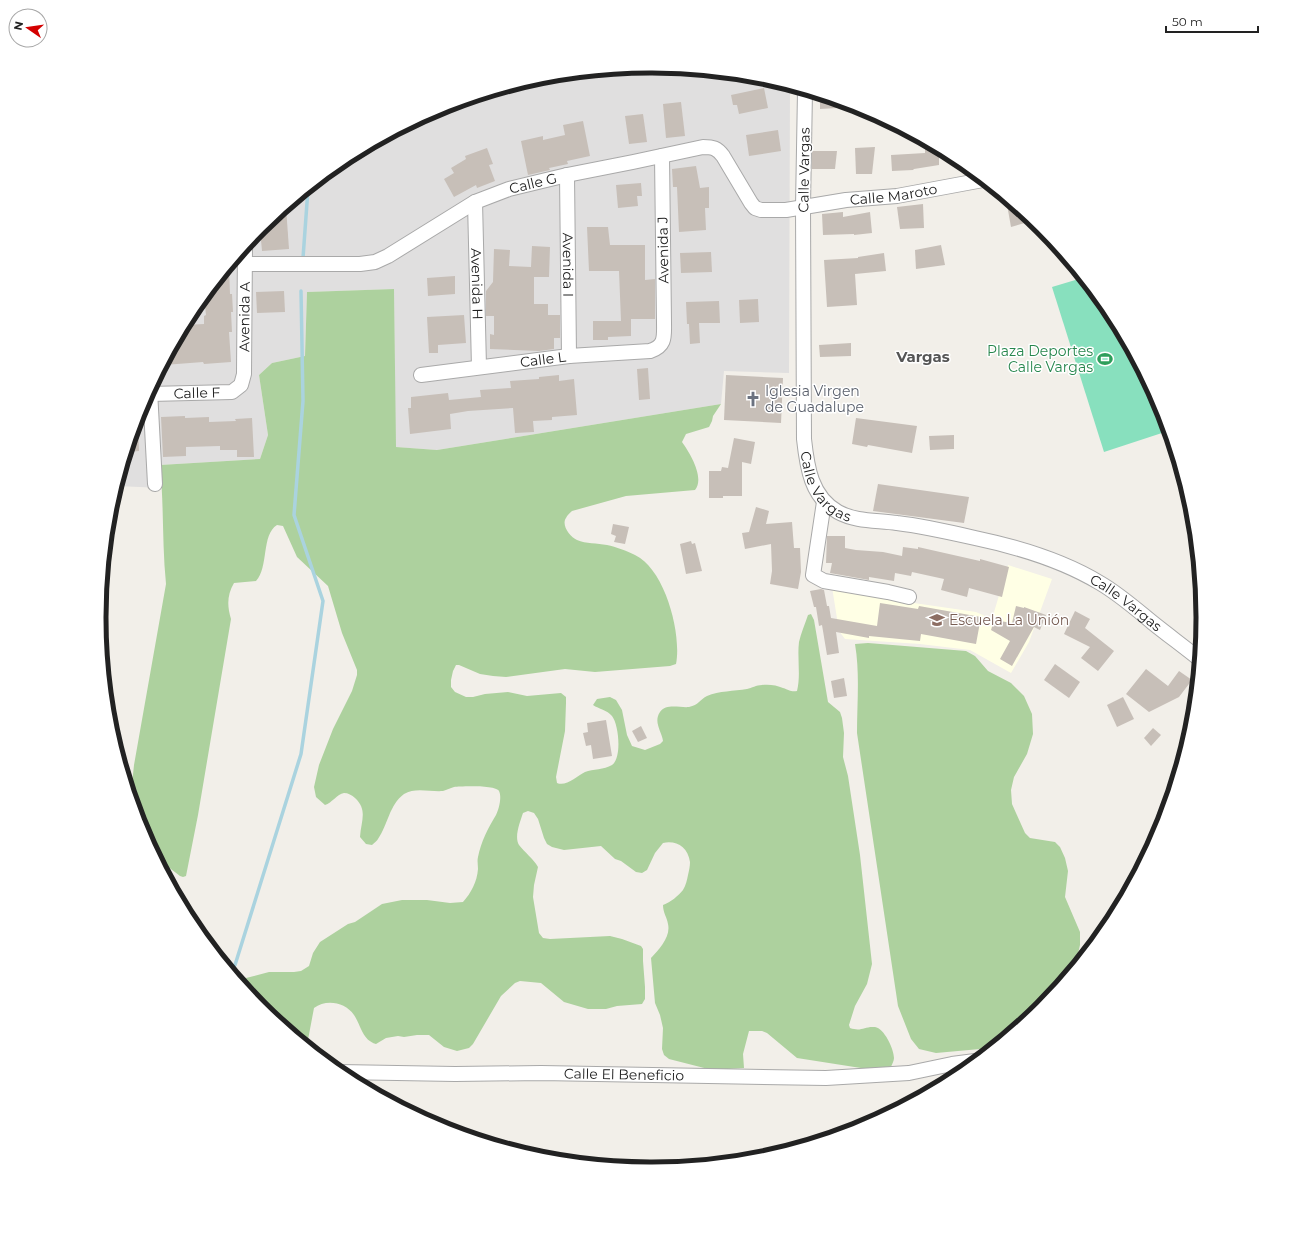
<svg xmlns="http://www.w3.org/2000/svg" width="1302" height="1235" viewBox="0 0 1302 1235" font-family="Montserrat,sans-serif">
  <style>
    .residential { fill: #e0dfdf }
    .education { fill: #ffffe5 }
    .forest { fill: #add19e }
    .pitch { fill: #88e0be }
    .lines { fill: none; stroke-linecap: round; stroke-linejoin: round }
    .stream { stroke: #aad3df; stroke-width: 3.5 }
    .building { fill: #c7bfb8 }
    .minor-casing { stroke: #a9a9a9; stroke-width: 16 }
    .minor { stroke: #fff; stroke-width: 14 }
    .labels { text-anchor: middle; stroke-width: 3; stroke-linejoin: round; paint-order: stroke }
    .street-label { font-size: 14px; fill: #222; stroke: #fff }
    .leisure-label { font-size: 14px; fill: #27864d; stroke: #fff; text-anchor: end }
    .worship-label { font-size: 14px; fill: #5b616d; stroke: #fff; text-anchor: start }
    .education-label { font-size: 14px; fill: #785e54; stroke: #fff; text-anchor: start }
    .neighbourhood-label { font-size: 15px; font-weight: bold; fill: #555; stroke: #fff }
    .rim { fill: none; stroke: #222; stroke-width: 5 }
  </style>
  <rect width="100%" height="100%" fill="#f2efe9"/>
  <path class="residential" d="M651 66 759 77 790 86 789 373 724 371 721 404 437 450 395 447 394 289 307 292 305 356 272 363 259 375 268 435 260 459 160 465 162 488 117 486 142 406 193 311 261 227 345 159 440 108 544 77Z"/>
  <path class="education" d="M1008 565 1052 579 1029 642 1011 673 970 650 920 644 845 639 839 631 832 587 907 602 976 612 992 619Z"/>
  <g class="forest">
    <path d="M394 289 396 447 437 450 721 404 713 416 712 421 709 427 686 434 682 442C690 453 705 478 695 490L626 496 572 511C570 513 567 515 566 518 561 525 570 537 577 540 586 544 597 543 607 545 616 547 627 551 635 555 665 569 682 634 676 664L670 666 595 672 565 669 506 677 493 676 480 674 459 665H456L453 671 451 680V687L455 692 466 697H473L485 694 508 692 527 696 561 693 566 697V703L565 731 556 777 557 783C566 787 577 776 585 772 593 769 604 770 612 765 622 758 619 725 612 716 607 710 599 709 593 705L597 699 610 697 616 700 622 710 627 735 632 746 645 750 660 744 663 741C662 732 653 722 660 712 666 703 680 708 689 707 699 705 699 700 707 696 719 691 734 691 747 689 752 688 756 685 762 685 768 684 777 685 783 688 789 690 791 692 797 691 801 675 797 658 799 642 801 633 805 624 808 615L811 614 814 620 828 702 840 712 842 718 844 733 843 757 848 776 860 855 872 964 867 984 855 1006 849 1025 850 1028C862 1032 864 1026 875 1027 884 1028 894 1049 894 1058 894 1061 892 1064 891 1067L880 1071 797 1058 767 1033 762 1031H749L743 1054 744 1068 712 1070 669 1059 664 1055 662 1049 663 1028 660 1015 655 1003 651 958C659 949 671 937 668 924 667 917 663 913 663 905 671 902 678 896 683 890 686 885 687 880 688 875 689 871 690 866 690 862 688 847 676 840 663 843L655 853 647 870 642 873 636 872 621 861 615 859 601 846 564 850 552 847 547 844 544 838 538 819 534 813 528 811 523 813C520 822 514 837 519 845 525 853 533 858 538 867L534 885 533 897 539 933 543 938 550 939 610 936 622 939 641 946 643 949V961L645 987V999L642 1004 617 1006 606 1009H588L564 1002 541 983 520 981 515 983 501 996 473 1044 469 1048 457 1051 444 1047 429 1035H417L404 1037 398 1036 386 1038 376 1044C362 1040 361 1025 354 1015 345 1002 326 999 314 1008L307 1045 261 1007 234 975 246 978 269 972H294L301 971 309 966 313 953 320 942 348 924 355 922 382 904 402 900H427L450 903 463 902C471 893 477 882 478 869 478 865 477 861 478 857 481 842 488 828 496 815 499 809 502 797 499 791 496 785 461 786 454 787 450 788 447 790 443 791 430 792 415 787 404 794 389 805 388 825 378 839 377 841 374 843 372 845L366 844 360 837C361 821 368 810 355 798 352 795 348 793 344 793 337 794 332 803 325 805L316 797 314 787 319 765 333 729 352 691 357 675V670L342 633 328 586 297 557 283 526 277 525C261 535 269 567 256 581L234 583C227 595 227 606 231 619L198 815 186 876 183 877 180 876 158 859 141 828 131 794 134 765 166 584C162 544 164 505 160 465L260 459 268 435 259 375 272 363 305 356 307 292Z"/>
    <path d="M868 643 966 651 975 656 988 671 1011 683 1024 696 1032 714 1033 734 1027 754 1014 777 1011 790 1012 804 1025 833 1030 838 1055 842 1060 847 1065 858 1068 871 1065 897 1080 932V945L1077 958 1063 981 1041 1008 991 1048 936 1053 919 1049 911 1039 898 1006 857 733C857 703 860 673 855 644Z"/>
    <path d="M180 901 190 916 214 944 226 964 192 924Z"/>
  </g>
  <path class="pitch" d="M1082 278 1110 311 1161 407 1168 431 1104 452 1052 287Z"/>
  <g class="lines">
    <g class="stream">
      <path d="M303 258 308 189"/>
      <path d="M235 965 301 754 323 601 294 515 303 401 301 291"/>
    </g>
  </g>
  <g class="building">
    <path d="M764 88 768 108 739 114 737 105H733L731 95Z"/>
    <path d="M820 95 855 106V107L820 109Z"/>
    <path d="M681 102 685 136 666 138 663 104Z"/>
    <path d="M643 114 647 142 629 144 625 116Z"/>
    <path d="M583 121 590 156 567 161 568 164 549 168 550 170 528 175 521 141 543 136V140L565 135 563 125Z"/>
    <path d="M778 130 781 151 749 156 746 135Z"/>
    <path d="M925 142 939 149V165L914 169 913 170 892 171 891 155 925 153Z"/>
    <path d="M875 147 872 174H856L855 148Z"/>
    <path d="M487 148 493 164 489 165 495 181 477 188 476 185 454 197 444 179 454 173 451 168 466 159 465 156Z"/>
    <path d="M812 151H837L835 169H812Z"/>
    <path d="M696 166 700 188 709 187V208H705L706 230 679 232 677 187H673L672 169Z"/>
    <path d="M641 183 642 196H637L638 206 618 208 616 185Z"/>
    <path d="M1006 199 1027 216 1028 222 1011 227Z"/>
    <path d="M923 204 924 228 900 229 897 207Z"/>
    <path d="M286 207 289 249 262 251 260 229Z"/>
    <path d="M843 212V217L870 212 872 233 854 235V234L823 235 822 214Z"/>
    <path d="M587 227H608L610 245H645V280L655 279V319H631V336L608 337V340H593V321H621L619 271H589Z"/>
    <path d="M941 245 945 265 916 269 915 250Z"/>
    <path d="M532 246 550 247 549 277H534V304H548V315H560V338H554V349L539 351 490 349V334L494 335V316H486V291L493 282 494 249 510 250 509 266 531 267Z"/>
    <path d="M711 252 712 272 681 273 680 253Z"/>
    <path d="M884 253 886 271 855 274 857 305 827 307 824 260 858 258V257Z"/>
    <path d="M229 267 230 294H232L233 312H231L232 332H229L231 362 204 364 203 362 164 365 185 325 204 324V316L206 315 204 297Z"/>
    <path d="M455 276V294L428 296 427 278Z"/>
    <path d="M284 291 285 312 257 313 256 292Z"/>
    <path d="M758 299 759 322 740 323 739 300Z"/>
    <path d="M719 301 720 323H699L700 343 690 344 689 324H687L686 302Z"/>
    <path d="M464 315 466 343 438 345V353H429L427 317Z"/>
    <path d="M851 343V356L820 357 819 345Z"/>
    <path d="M648 368 650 399 639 400 637 369Z"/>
    <path d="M559 375V381L574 379 577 415 552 417V420L533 421 534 432 515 433 513 408 468 411 450 414 451 429 410 434 408 408H411V397L448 393 449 400 481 397 480 390 511 388 510 381 539 379V377Z"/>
    <path d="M726 375 783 378 781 423 724 420Z"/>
    <path d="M185 416V418L209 417V422L236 421 235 419 252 418 254 457H237V450H220V446L186 447V456L163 457 161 417Z"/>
    <path d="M856 418 917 426 912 453 868 445 867 447 852 444Z"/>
    <path d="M137 423H138L139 451 128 452Z"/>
    <path d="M954 435V449L930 450 929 436Z"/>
    <path d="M734 438 755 442 751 464 742 462V496H723V498H709V471H721L722 467 728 468Z"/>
    <path d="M878 484 969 497 964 523 873 511Z"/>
    <path d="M756 507 769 511 766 524 792 522 794 548H800L801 572 798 589 770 584 772 571 771 544 745 549 742 533 749 532Z"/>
    <path d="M613 524 629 527 625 544 614 542 616 536 611 534Z"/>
    <path d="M827 536H845V548L856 550 883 552 902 556 903 547 918 549V547L980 561V559L1009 567 1002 597 969 588 967 597 941 590 944 579 912 572 911 576 895 573 894 581 869 577V580L830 573 832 563H826Z"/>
    <path d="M691 541 692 544 695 543 702 571 686 574 680 544Z"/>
    <path d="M821 589 824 590 827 606H829L831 618 877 626 880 603 918 609 919 606 981 617 976 644 921 634 920 641 869 636V638L836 632 839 653 827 655 822 625 819 626 816 607H814L810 591Z"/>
    <path d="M1016 606 1024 608V607L1046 615 1040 630 1034 627 1012 666 1000 659 1010 641 991 630 994 620 1012 623Z"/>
    <path d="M1075 611 1090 619 1085 628 1114 651 1098 671 1081 658 1090 647 1064 634Z"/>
    <path d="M1055 664 1080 682 1069 698 1044 680Z"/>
    <path d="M1146 669 1168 686 1179 671 1192 680 1179 697 1149 712 1126 694Z"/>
    <path d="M844 678 847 696 834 698 831 681Z"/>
    <path d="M1123 697 1134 719 1117 727 1107 705Z"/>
    <path d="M606 720 612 756 593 759 591 745 586 746 583 733 588 732 587 723Z"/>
    <path d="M641 726 647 738 638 742 632 731Z"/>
    <path d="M1153 728 1161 735 1151 746 1144 738Z"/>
  </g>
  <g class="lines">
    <g class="minor-casing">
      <g id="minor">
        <path id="s1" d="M805 91 803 206 804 439C807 467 811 497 838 512 856 522 878 520 897 523 923 526 949 532 975 538 1018 547 1062 560 1100 583 1119 594 1136 609 1153 623 1168 635 1183 646 1198 658"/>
        <path id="s2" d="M567 175 569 356"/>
        <path id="s3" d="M475 202 479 367"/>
        <path id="s4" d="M246 264H360L375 262 388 256 475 202 509 189 567 175 633 162 703 147C713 147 717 148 723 156L751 203 755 208 761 210H786L846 200 897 196 983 180"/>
        <path id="s5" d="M421 375 569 356 650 351C666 346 664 336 664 322L662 156"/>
        <path d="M150 390 155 484"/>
        <path id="s6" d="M150 394 232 392 241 385 244 374 245 247"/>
        <path d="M824 502 813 575 824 581 888 592 909 597"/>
        <path id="s7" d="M339 1072 455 1074 541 1073 826 1078 909 1073 952 1064 975 1061"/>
      </g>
    </g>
    <use href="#minor" class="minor"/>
  </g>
  <defs>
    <g id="stadium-bare" transform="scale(1.2)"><path d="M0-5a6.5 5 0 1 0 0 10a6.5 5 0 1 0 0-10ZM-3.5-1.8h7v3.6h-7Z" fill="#2e9e5b" stroke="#fff" stroke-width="2.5" paint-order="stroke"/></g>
    <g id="church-bare" transform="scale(1.2)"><path d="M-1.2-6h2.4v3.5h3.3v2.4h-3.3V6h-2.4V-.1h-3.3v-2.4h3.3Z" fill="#6b7280" stroke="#fff" stroke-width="2.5" paint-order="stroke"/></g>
    <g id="school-bare" transform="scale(1.2)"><path d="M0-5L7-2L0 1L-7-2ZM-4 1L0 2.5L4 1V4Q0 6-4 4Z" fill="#8d6e63" stroke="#fff" stroke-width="2.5" paint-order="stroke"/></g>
  </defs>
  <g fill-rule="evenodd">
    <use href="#stadium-bare" x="1105" y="359"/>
    <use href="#church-bare" x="753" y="399"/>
    <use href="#school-bare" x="937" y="620"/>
  </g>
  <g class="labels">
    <g class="street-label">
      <text transform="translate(804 170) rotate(-89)" y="5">Calle Vargas</text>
      <text dy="5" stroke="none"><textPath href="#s4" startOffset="307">Calle G</textPath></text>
      <text dy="5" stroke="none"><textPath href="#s4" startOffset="705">Calle Maroto</textPath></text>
      <text transform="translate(663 250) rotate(-91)" y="5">Avenida J</text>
      <text dy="5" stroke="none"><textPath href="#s2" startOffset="90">Avenida I</textPath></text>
      <text dy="5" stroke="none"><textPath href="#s3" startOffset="82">Avenida H</textPath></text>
      <text dy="5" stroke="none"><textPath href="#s6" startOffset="162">Avenida A</textPath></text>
      <text dy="5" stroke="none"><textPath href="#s5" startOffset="123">Calle L</textPath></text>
      <text dy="5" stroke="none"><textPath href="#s6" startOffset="47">Calle F</textPath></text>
      <text dy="5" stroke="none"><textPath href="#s1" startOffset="403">Calle Vargas</textPath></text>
      <text dy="5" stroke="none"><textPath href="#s1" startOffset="738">Calle Vargas</textPath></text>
      <text dy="5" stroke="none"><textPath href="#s7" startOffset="285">Calle El Beneficio</textPath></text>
    </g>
    <g class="leisure-label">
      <text x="1093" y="356">Plaza Deportes<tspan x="1093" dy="16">Calle Vargas</tspan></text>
    </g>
    <g class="worship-label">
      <text x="765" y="396">Iglesia Virgen<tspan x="765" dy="16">de Guadalupe</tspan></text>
    </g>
    <g class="education-label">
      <text x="949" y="625">Escuela La Unión</text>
    </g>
    <g class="neighbourhood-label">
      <text x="923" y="362">Vargas</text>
    </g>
  </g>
  <path d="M0 0H1302V1235H0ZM650 73H652A544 544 0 0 1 1196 617V618A544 544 0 0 1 652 1162H650A544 544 0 0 1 106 618V617A544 544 0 0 1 650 73Z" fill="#fff" fill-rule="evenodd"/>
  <path class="rim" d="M650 73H652A544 544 0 0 1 1196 617V618A544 544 0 0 1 652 1162H650A544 544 0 0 1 106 618V617A544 544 0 0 1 650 73Z"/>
  <g transform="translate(28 28) rotate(283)"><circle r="19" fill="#ffffff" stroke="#a7a7a7"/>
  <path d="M0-3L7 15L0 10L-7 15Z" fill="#d40000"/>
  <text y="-6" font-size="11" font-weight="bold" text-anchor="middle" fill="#222222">N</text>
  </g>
  <path d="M1166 26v6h92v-6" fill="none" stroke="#222222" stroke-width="2"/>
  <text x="1172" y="26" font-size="12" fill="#222222" stroke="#ffffff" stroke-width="3" paint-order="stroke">50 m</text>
</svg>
